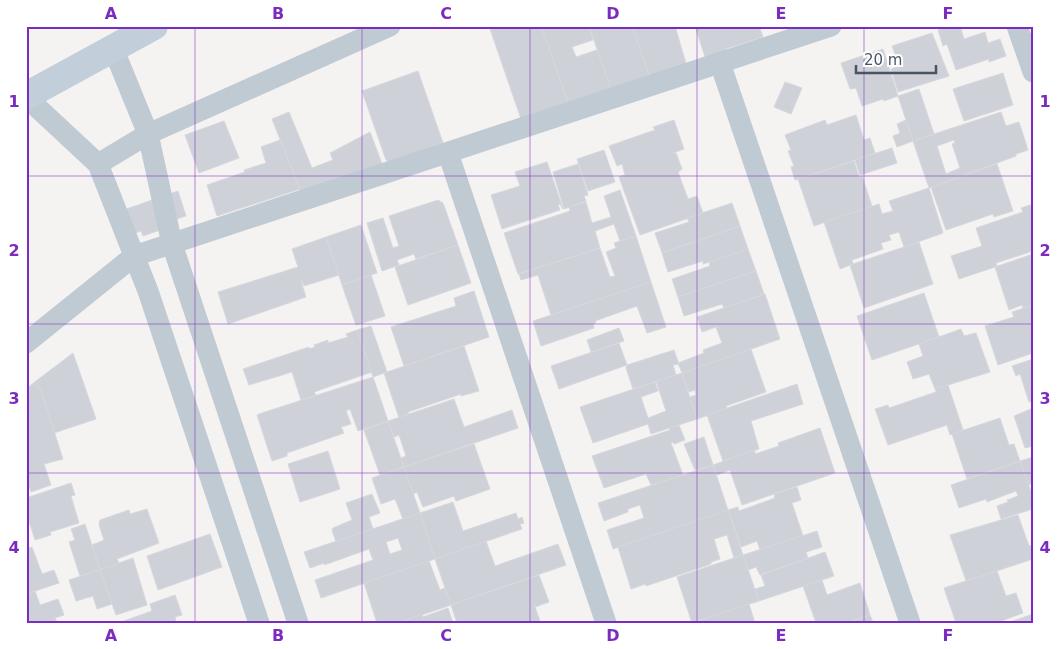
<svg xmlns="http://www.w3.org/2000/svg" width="1059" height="649" viewBox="0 0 1059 649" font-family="'DejaVu Sans',sans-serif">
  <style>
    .building { fill: #ced1d7; stroke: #d6d8de; fill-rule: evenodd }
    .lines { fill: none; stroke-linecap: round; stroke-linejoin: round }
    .street { stroke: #c0cad2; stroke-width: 21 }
    .secondary { stroke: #c2ced9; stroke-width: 28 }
    .grid { fill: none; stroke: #7b2cbf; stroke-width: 1; stroke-opacity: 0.55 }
    .neatline { fill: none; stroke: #7b2cbf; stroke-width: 2 }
    .grid-label { font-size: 16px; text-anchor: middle; font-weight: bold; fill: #7b2cbf }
  </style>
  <rect width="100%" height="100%" fill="#f5f2f2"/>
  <g class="building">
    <path d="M489 26H541L568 102 521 119Z"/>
    <path d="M541 26H589L593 40 572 47 576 57 597 50 612 92 570 107Z"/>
    <path d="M589 26H632L650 79 612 92Z"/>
    <path d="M632 26H675L687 67 651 81Z"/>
    <path d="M695 26H759L763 37 725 49 726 53 706 60Z"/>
    <path d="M950 26H960L964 39 985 32 988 43 1000 39 1006 56 989 62V59L956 70 947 44 943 46 938 30Z"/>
    <path d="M932 33 949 76 898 92 891 69 897 67 895 60 897 59 892 46Z"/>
    <path d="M883 49 898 96 884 101 883 99 862 106 856 88 850 89 841 63Z"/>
    <path d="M418 71 443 143 389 162 386 160 362 91Z"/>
    <path d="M1003 73 1013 105 964 121 953 89Z"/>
    <path d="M785 82 802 88 791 114 774 107Z"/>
    <path d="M919 89 934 134 913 141 898 96Z"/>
    <path d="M289 112 312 168 333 160 330 153 370 132 384 169 302 195 272 119Z"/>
    <path d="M1001 112 1006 126 1019 122 1028 150 1016 154V156L929 188 913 141ZM954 140 955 143 952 144 960 168 946 174 937 146Z"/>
    <path d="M856 115 864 140 870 138 875 153 795 180 791 167 794 166 788 151 791 150 785 135 825 120 827 125Z"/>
    <path d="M674 120 684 149 673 153H676L682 169 678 172 688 199 697 196 703 213 640 235 619 177 625 175 622 164 617 166 609 146 655 130 653 127Z"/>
    <path d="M906 120 913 141 897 147 893 136 900 133 897 124Z"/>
    <path d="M224 121 239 158 199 173 185 135Z"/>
    <path d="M280 140 300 189 217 216 207 185 245 172 244 170 266 163 261 147Z"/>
    <path d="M892 148 897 163 860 175 855 160Z"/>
    <path d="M604 150 615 182 588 191 577 159Z"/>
    <path d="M854 161 859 177 862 176 872 206 814 226 798 179Z"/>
    <path d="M547 162 563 209 560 204 558 205 560 210 502 229 491 195 520 186 515 172Z"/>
    <path d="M578 164 588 195 584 196 586 201 564 209 553 172Z"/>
    <path d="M997 164 1013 211 994 217 993 214 946 230 931 187Z"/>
    <path d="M929 188 943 233 904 247 899 232 889 235 891 240 881 243 883 249 852 260 853 264 840 269 824 222 879 204 882 214 893 211 889 201Z"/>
    <path d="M620 190 636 236 620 241 614 224 595 231 600 248 518 274 504 233 570 211 569 207 586 202 592 223 611 217 604 196Z"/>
    <path d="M178 191 186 216 165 223 166 228 143 236 141 231 120 239 112 214Z"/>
    <path d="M438 200 443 203 458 245 416 259 414 254 397 260 399 265 382 271 367 223 383 218 393 248 399 246 389 216Z"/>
    <path d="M732 203 740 226 662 253 655 233 689 222 687 218Z"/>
    <path d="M1033 204V251L996 263 997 266 992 268 959 279 951 256 982 246 976 228 1023 212 1021 208Z"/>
    <path d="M361 225 377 273 342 285 326 237Z"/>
    <path d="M740 226 748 249 703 264V261L668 272 662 253Z"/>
    <path d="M636 236 651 282 551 315 538 275 521 280 519 274 600 248 610 277 615 276 606 252 616 248 614 243Z"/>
    <path d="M326 237 339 275 304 286 302 281H301L306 297 228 324 218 292 298 267 292 249Z"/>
    <path d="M919 242 933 284 864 308 850 265Z"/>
    <path d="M458 245 471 283 408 305 395 267Z"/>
    <path d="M748 249 756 271 678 297 672 279 710 266 709 262Z"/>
    <path d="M1033 254V305L1023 308 1022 305 1009 310 995 267Z"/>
    <path d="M756 271 764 294 724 308 722 304 684 316 678 297Z"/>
    <path d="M371 275 385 316 356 325 342 285Z"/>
    <path d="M651 282 666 327 647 333 637 306 595 321 596 323 593 324 594 328 541 346 533 321Z"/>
    <path d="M474 291 489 337 404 366 391 327 456 306 454 298Z"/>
    <path d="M924 293 939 337 872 360 857 316Z"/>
    <path d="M765 294 780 339 682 373 678 363 704 353 703 350 722 343 716 327 702 332 697 317Z"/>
    <path d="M1033 305V353L998 365 985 326 1014 317 1012 312Z"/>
    <path d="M371 326 387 372 373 377 357 330Z"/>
    <path d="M619 328 624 341 591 352 587 340Z"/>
    <path d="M961 329 964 336 976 333 990 372 935 389 929 374 913 379 907 362 923 356 919 344Z"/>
    <path d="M357 330 372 372 314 392 316 395 301 400 292 372 249 385 243 369 309 347V349L315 347 314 345 328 340V343L348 337 346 334Z"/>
    <path d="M619 343 627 365 559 389 551 366Z"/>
    <path d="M464 346 479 391 461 396V394L408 412 409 414 399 418 384 373Z"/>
    <path d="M751 349 766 392 726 406 727 409 697 419 690 397 696 395 695 390 689 392 682 373Z"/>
    <path d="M674 350 679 364 673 365 676 375 633 389 626 368 627 365Z"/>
    <path d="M73 353 96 419 54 433 40 388H38L36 381Z"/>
    <path d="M1033 359V401L1029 402 1020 374 1016 376 1012 366Z"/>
    <path d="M682 373 697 419 651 434 648 424 593 443 580 407 655 382 658 391 641 397 648 418 666 411 656 381Z"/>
    <path d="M373 377 388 421 358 431 350 409 346 411 351 424 341 427 344 433 287 453V456L272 461 257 415 259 414Z"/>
    <path d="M36 381 38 388H40L63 459 44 464 51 485 31 492 26 478V389Z"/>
    <path d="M797 384 803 404 751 421 759 449 723 461 707 415Z"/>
    <path d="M948 385 963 430 950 435 947 425 888 445 875 409 888 405 889 408 936 392 935 389Z"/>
    <path d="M454 399 464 427 512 410 518 428 404 467 401 458 406 456 399 435 394 437 388 421Z"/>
    <path d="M1033 408V446L1025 448 1014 416Z"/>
    <path d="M1000 418 1009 445 1014 444 1020 461 967 479 952 434Z"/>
    <path d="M388 421 404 467 380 475 364 430Z"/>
    <path d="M679 425 685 440 674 444 673 442 671 443 683 475 651 485 646 474 604 488 592 456 670 430 669 428Z"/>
    <path d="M820 428 835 473 742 505 730 470 717 475 713 465 755 450V454L779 446 778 443Z"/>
    <path d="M704 437 713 465 695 470 684 444Z"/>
    <path d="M474 444 490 489 456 501 454 496 423 507 417 492 413 494 404 467Z"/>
    <path d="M328 451 340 489 300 502 288 464Z"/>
    <path d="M1033 457V483L1028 485 1020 461Z"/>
    <path d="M1020 461 1033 497V509L1001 519 997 506 1008 502 1007 500 1018 496 1016 491 987 502 986 499 959 508 951 485Z"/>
    <path d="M713 465 728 510 613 549 607 530 644 518 640 505 628 509V512L604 521 598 503Z"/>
    <path d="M404 467 420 513 403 519 395 499 381 504 372 478Z"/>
    <path d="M71 483 75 495 71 496 79 523 50 532 51 535 35 540 26 511V498Z"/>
    <path d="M797 487 801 500 792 503 803 536 760 550 757 541 741 547 728 510 738 507 739 511 775 498 774 494Z"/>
    <path d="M372 494 380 513 369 517 373 529 336 542 332 530 333 528 352 520 346 503Z"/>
    <path d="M453 502 463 531 516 513 518 519 522 517 524 523 520 524 522 529 435 559 420 513Z"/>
    <path d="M147 509 159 543 117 559 119 563 100 570 92 545 104 540 99 525 100 520 129 510 130 514Z"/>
    <path d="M728 510 743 555 734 558 727 535 714 539 720 559 711 562V564L646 586 645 584 631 589 618 547Z"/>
    <path d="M420 513 435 559 321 598 315 580 373 560 369 549 324 565V563L310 568 304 552ZM398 538 402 550 390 554 386 542Z"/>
    <path d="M1018 515 1029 546 1033 545V559L966 581 950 535Z"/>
    <path d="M85 524 100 570 80 576 69 542 75 540 71 529Z"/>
    <path d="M817 531 822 547 806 552 808 558 760 575 756 567 748 570 743 555Z"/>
    <path d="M210 534 222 567 158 590 147 556Z"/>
    <path d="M486 541 495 566 558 544 566 565 451 605 435 559Z"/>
    <path d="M32 547 42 574 54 570 59 583 26 594V549Z"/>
    <path d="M825 552 834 576 759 601 755 589 765 586 761 575Z"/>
    <path d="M743 555 759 601 692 623 677 577Z"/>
    <path d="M133 558 147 605 116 615 100 570Z"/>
    <path d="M429 561 440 590 445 588 451 605 398 623H377L364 583Z"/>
    <path d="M100 570 112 604 97 609 93 596 76 601 69 580Z"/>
    <path d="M997 571 1006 596 1016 593 1023 613 996 623H956L944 588Z"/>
    <path d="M539 575 549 602 535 607 540 621 536 623H457L451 605Z"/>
    <path d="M822 580 827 595 860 583 870 615 847 623H816L803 586Z"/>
    <path d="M35 591 40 605 58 599 64 615 55 618 57 623H26V594Z"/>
    <path d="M175 595 182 615 175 617 176 623H118L152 611 150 604Z"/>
    <path d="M749 604 755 623H695V622Z"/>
    <path d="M448 608 453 623H398L422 614 423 617Z"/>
    <path d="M1033 614V623H1007Z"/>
    <path d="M870 615 873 623H852V621Z"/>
  </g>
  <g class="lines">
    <g class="street">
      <path d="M1017 26 1033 72"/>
      <path d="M113 48 148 134 172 244 298 623"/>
      <path d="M720 63 910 623"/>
      <path d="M26 97 98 164 148 291 259 623"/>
      <path d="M448 153 606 623"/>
      <path d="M98 164 148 134 390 26"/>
      <path d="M26 343 134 256 831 26"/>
    </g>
    <path class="secondary" d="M26 96 154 26"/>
  </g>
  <path class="grid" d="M195 26V623M362 26V623M530 26V623M697 26V623M864 26V623M26 176H1033M26 324H1033M26 473H1033"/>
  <rect width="1059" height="649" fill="none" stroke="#ffffff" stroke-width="55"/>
  <path d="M856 65v8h80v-8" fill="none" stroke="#495661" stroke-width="2.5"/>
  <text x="864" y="65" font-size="15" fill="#495661" stroke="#ffffff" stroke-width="4" paint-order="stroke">20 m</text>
  <rect x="28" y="28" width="1004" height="594" class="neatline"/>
  <g class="grid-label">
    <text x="111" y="19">A</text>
    <text x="278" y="19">B</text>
    <text x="446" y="19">C</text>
    <text x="613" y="19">D</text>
    <text x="781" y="19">E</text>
    <text x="948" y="19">F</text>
    <text x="14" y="107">1</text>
    <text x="1045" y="107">1</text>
    <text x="14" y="256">2</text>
    <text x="1045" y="256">2</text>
    <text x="14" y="404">3</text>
    <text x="1045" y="404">3</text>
    <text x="14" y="553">4</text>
    <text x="1045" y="553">4</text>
    <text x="111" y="641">A</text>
    <text x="278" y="641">B</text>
    <text x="446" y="641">C</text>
    <text x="613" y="641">D</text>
    <text x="781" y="641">E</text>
    <text x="948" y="641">F</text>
  </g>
</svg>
